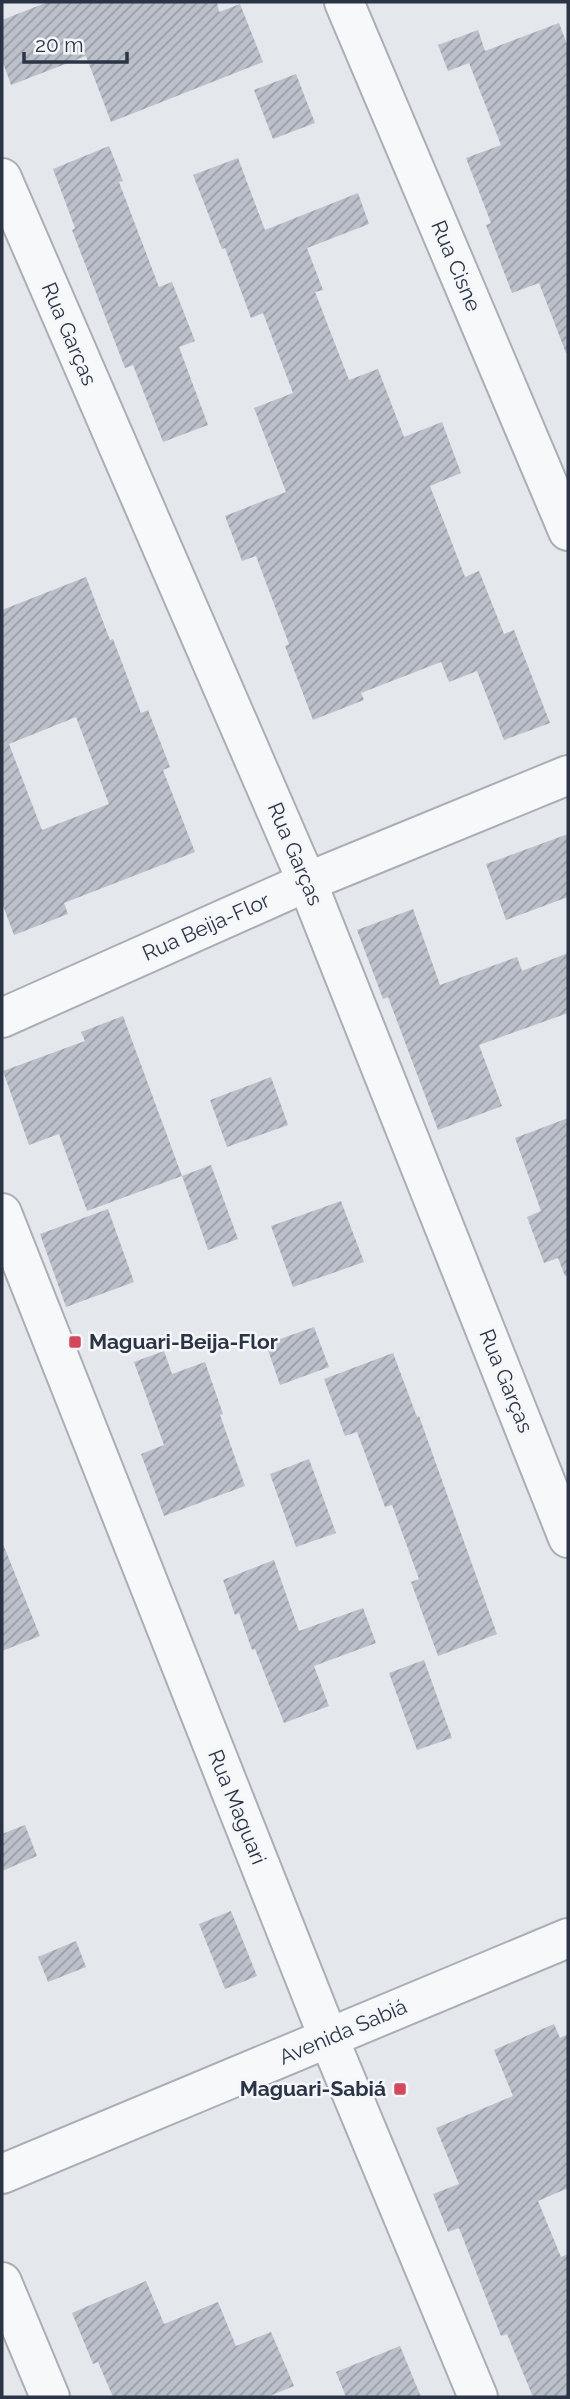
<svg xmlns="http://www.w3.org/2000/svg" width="570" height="2399" viewBox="0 0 570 2399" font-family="Raleway,sans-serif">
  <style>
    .building { fill: url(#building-hatch); fill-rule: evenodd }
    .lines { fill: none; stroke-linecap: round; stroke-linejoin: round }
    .minor-casing { stroke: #a9aeb7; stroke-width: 42 }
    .minor { stroke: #f7f8fa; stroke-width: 38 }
    .poi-dot { fill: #d1495b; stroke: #f4f6f9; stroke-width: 2.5 }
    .labels { text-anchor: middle; stroke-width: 5; stroke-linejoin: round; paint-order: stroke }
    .street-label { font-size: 21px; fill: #2b3445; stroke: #f4f6f9 }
    .poi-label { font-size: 21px; font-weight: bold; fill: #2b3445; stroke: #f4f6f9; text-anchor: start }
  </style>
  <defs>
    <pattern id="building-hatch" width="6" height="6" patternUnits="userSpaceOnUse" patternTransform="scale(1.75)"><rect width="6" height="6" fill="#bbc0ca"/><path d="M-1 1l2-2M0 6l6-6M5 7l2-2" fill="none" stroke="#989da6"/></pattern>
  </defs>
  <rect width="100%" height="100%" fill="#e4e7ec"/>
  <g class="building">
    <path d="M48 2H217L219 12 240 4 263 62 111 122 86 56 11 85 2 60V20Z"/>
    <path d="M559 23 568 47V352L566 353 539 283 512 293 486 225 491 223 466 158 501 145 469 63 448 71 438 45 478 30 485 51Z"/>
    <path d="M296 74 315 123 273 139 254 90Z"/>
    <path d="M109 146 123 181 119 182 159 287 172 282 195 341 179 347 208 425 163 442 133 365 125 368 72 230 75 228 53 169Z"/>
    <path d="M238 158 265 230 358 193 369 224 307 248 323 290 315 292 349 380 378 369 404 437 442 422 461 473 430 486 465 577 479 571 504 634 514 630 550 723 504 740 477 671 449 682 441 662 361 693 364 700 313 720 285 646 289 644 256 556 242 561 225 516 286 492 254 408 293 393 263 313 251 318 225 248 222 249 193 175Z"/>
    <path d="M86 577 110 640 113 639 141 713 148 710 170 767 163 770 195 852 64 903 68 914 14 935 2 903V610ZM76 717 109 804 42 830 9 744Z"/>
    <path d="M568 834V897L506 920 486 864Z"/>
    <path d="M413 909 440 985 517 957 522 971 568 953V1013L479 1045 502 1106 438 1130 388 997 383 999 357 930Z"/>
    <path d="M123 1016 182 1176 87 1211 59 1134 29 1145 3 1071 85 1041 81 1032Z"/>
    <path d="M271 1077 288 1125 227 1147 210 1100Z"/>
    <path d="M568 1118V1275L565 1276 558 1258 544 1263 527 1217 541 1211 515 1138Z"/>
    <path d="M211 1165 238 1239 208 1250 182 1176Z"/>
    <path d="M341 1201 364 1262 293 1287 271 1226Z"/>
    <path d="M108 1209 134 1282 66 1307 40 1234Z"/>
    <path d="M314 1327 329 1367 280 1385 266 1344Z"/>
    <path d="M164 1351 172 1374 205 1362 223 1414 220 1415 245 1486 164 1516 141 1454 164 1445 134 1362Z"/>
    <path d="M393 1353 417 1417 419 1416 497 1634 438 1656 411 1582 419 1579 392 1505 385 1507 357 1432 345 1436 324 1379Z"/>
    <path d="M309 1459 336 1533 296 1547 270 1474Z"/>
    <path d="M3 1544 40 1636 2 1651V1545Z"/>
    <path d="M274 1560 299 1631 363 1608 376 1643 314 1666 329 1706 284 1723 255 1649 252 1650 239 1613 235 1615 223 1580Z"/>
    <path d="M424 1660 452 1738 417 1750 389 1673Z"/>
    <path d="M25 1825 37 1856 2 1871V1834Z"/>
    <path d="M231 1911 257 1976 225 1989 199 1924Z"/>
    <path d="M76 1941 86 1967 48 1982 38 1957Z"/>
    <path d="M554 2024 560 2038 568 2034V2188L538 2201 561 2257 568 2254V2397H533L507 2334 501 2336 459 2228 448 2232 433 2194 459 2184 436 2128 513 2096 494 2050Z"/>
    <path d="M146 2281 164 2324 218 2302 236 2346 271 2332 294 2386 267 2397H113L98 2362 93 2364 72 2313Z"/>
    <path d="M400 2346 421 2397H346L336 2372Z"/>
  </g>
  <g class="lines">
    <g class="minor-casing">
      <g id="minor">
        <path d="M344 2 568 531"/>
        <path d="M2 178 307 882 568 1538"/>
        <path d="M2 1018 307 882 568 775"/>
        <path d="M2 1213 329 2039 478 2397"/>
        <path d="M2 2174 568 1938"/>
        <path d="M2 2282 50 2397"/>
      </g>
    </g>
    <use href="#minor" class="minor"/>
  </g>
  <g class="poi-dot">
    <rect x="68" y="1335" width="14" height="14" rx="3.5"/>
    <rect x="393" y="2082" width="14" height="14" rx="3.5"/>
  </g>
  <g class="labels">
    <g class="street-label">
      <text transform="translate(456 266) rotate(67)" y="7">Rua Cisne</text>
      <text transform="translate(69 334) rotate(67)" y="7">Rua Garças</text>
      <text transform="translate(295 854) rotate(67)" y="7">Rua Garças</text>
      <text transform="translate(206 927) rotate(-24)" y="7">Rua Beija-Flor</text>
      <text transform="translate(506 1381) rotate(68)" y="7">Rua Garças</text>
      <text transform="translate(237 1807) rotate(68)" y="7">Rua Maguari</text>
      <text transform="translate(343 2032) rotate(-23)" y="7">Avenida Sabiá</text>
    </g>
    <g class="poi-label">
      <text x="89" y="1349">Maguari-Beija-Flor</text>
      <text x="386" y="2096" text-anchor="end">Maguari-Sabiá</text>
    </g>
  </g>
  <rect width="570" height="2399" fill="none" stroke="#2b3445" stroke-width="7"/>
  <path d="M24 52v10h103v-10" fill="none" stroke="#2b3445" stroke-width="3.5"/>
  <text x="35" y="52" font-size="21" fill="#2b3445" stroke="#f4f6f9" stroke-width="5" paint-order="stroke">20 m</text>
</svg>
